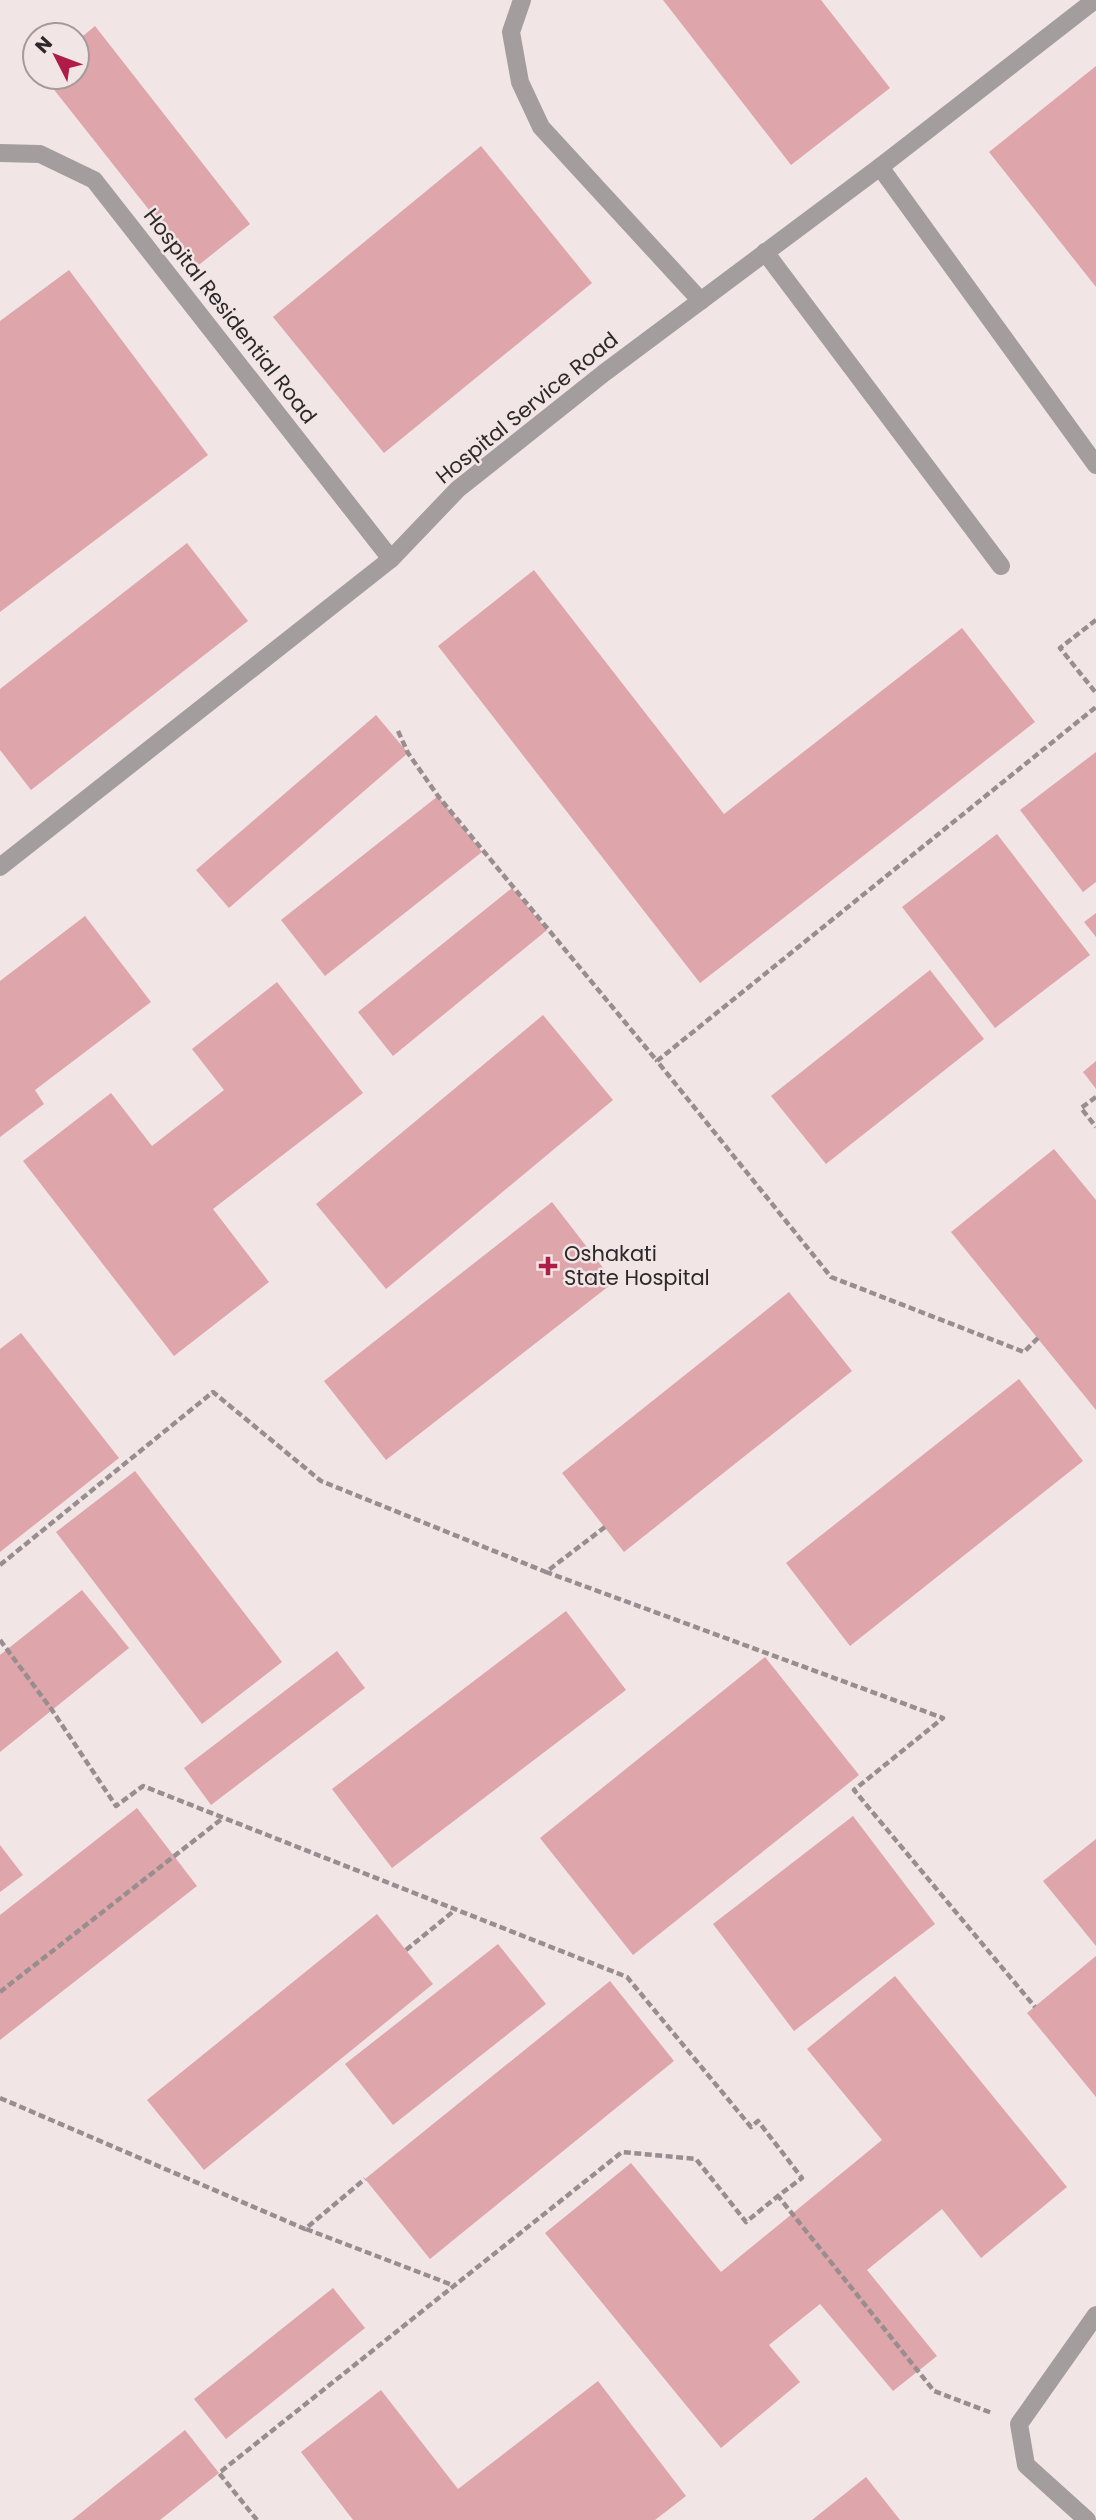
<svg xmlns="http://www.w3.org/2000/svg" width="1096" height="2520" viewBox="0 0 1096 2520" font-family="Poppins,sans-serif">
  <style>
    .building { fill: #dea5ab }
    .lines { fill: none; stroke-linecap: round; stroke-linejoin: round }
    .path { stroke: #988e8f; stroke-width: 4.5; stroke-dasharray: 7 3.5; stroke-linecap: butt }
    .service { stroke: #a39d9d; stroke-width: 18 }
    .poi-dot { fill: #af1c46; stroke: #f2e5e6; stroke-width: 2.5 }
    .labels { text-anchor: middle; stroke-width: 5; stroke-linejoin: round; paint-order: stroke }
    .street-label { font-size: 21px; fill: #2e2929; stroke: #f2e5e6 }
    .poi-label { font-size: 21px; fill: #2e2929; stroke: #f2e5e6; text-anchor: start }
  </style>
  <rect width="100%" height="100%" fill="#f2e5e6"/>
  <g class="building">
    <path d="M663 0H821L890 88 791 165Z"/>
    <path d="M95 26 250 224 195 268 44 77H77V41Z"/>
    <path d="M1096 66V287L989 152Z"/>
    <path d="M481 146 592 283 384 453 273 317Z"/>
    <path d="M69 270 208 455 0 612V321Z"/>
    <path d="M187 543 248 621 31 790 0 750V689Z"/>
    <path d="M534 570 724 814 962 628 1035 722 700 983 438 646Z"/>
    <path d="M376 715 408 753 229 908 196 870Z"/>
    <path d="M1096 752V882L1083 892 1020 810Z"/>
    <path d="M438 796 482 852 325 976 281 920Z"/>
    <path d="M997 834 1090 955 995 1028 902 907Z"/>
    <path d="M512 888 547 930 393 1056 358 1012Z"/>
    <path d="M1096 913V937L1084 922Z"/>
    <path d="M85 916 151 1002 35 1090 44 1104 0 1137V981Z"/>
    <path d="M930 970 984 1039 826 1164 771 1096Z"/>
    <path d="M277 982 363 1093 213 1209 269 1282 174 1356 23 1161 111 1093 152 1146 224 1090 192 1049Z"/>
    <path d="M543 1015 613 1100 386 1289 316 1204Z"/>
    <path d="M1096 1061V1089L1083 1072Z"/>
    <path d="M1054 1149 1096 1200V1410L951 1232Z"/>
    <path d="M552 1202 614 1282 386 1460 324 1381Z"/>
    <path d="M789 1292 852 1371 624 1552 562 1473Z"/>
    <path d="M21 1333 119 1458 0 1552V1349Z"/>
    <path d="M1019 1379 1083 1461 850 1646 786 1563Z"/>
    <path d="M135 1471 282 1662 202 1724 56 1532Z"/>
    <path d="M82 1590 129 1648 0 1752V1655Z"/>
    <path d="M566 1611 626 1690 392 1868 332 1789Z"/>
    <path d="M337 1651 365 1688 211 1805 184 1768Z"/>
    <path d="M765 1657 859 1775 633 1955 540 1838Z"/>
    <path d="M137 1808 197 1886 0 2040V1915Z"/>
    <path d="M853 1816 935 1924 794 2031 713 1924Z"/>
    <path d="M1096 1839V1946L1043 1881Z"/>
    <path d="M0 1845 23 1875 0 1892Z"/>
    <path d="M377 1914 433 1984 204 2170 147 2100Z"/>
    <path d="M498 1944 546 2004 393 2125 345 2064Z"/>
    <path d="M1096 1956V2097L1027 2013Z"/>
    <path d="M895 1976 1067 2187 981 2258 942 2209 867 2270 937 2356 893 2391 820 2304 769 2345 800 2382 721 2448 545 2233 631 2163 721 2272 882 2140 807 2049Z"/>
    <path d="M610 1981 674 2061 430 2259 365 2179Z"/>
    <path d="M333 2288 365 2328 226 2439 194 2399Z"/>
    <path d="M598 2381 686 2496 655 2520H353L301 2452 381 2390 458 2489Z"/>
    <path d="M185 2430 219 2473 160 2520H72Z"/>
    <path d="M866 2477 900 2520H812Z"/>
  </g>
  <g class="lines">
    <g class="path">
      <path d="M1096 620 1060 648 1096 693"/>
      <path d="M398 731 408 753 438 796 657 1061"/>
      <path d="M1096 1097 1081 1108 1096 1127"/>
      <path d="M1038 1338 1024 1352 831 1277 657 1061 1096 707"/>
      <path d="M605 1527 546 1572 943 1718 854 1790 1035 2007"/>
      <path d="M0 1565 213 1392 321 1481 546 1572"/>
      <path d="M0 1640 52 1710 116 1806 143 1786 627 1977 751 2127 758 2121 802 2178 778 2196 934 2391 992 2413"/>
      <path d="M406 1950 455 1910"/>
      <path d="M0 1992 223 1818"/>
      <path d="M0 2098 305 2229 365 2179"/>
      <path d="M306 2229 455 2286"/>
      <path d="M257 2520 219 2473 622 2152 696 2159 746 2222 778 2196"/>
    </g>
    <g class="service">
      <path d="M522 0 511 32 520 82 541 127 701 301"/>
      <path d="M0 153 40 154 94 180 391 559"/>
      <path d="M880 167 1096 465"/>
      <path d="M765 252 1001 566"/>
      <path d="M0 867 391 559 458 489 604 373 880 167 1095 0"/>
      <path d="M1087 2520 1026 2465 1019 2424 1096 2315"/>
    </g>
  </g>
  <path class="poi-dot" d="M544.5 1255.5h7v7h7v7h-7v7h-7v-7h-7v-7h7z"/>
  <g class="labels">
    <g class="street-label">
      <text transform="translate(230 316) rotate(52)" y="7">Hospital Residential Road</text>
      <text transform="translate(527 408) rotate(-39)" y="7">Hospital Service Road</text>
    </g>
    <g class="poi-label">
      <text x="564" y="1261">Oshakati<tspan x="564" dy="24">State Hospital</tspan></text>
    </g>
  </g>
  <g transform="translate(56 56) rotate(312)"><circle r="33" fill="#f2e5e6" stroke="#a49a9a" stroke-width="2"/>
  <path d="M0-5L12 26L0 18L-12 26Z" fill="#af1c46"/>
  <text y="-10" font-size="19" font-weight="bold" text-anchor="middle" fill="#2e2929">N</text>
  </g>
</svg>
